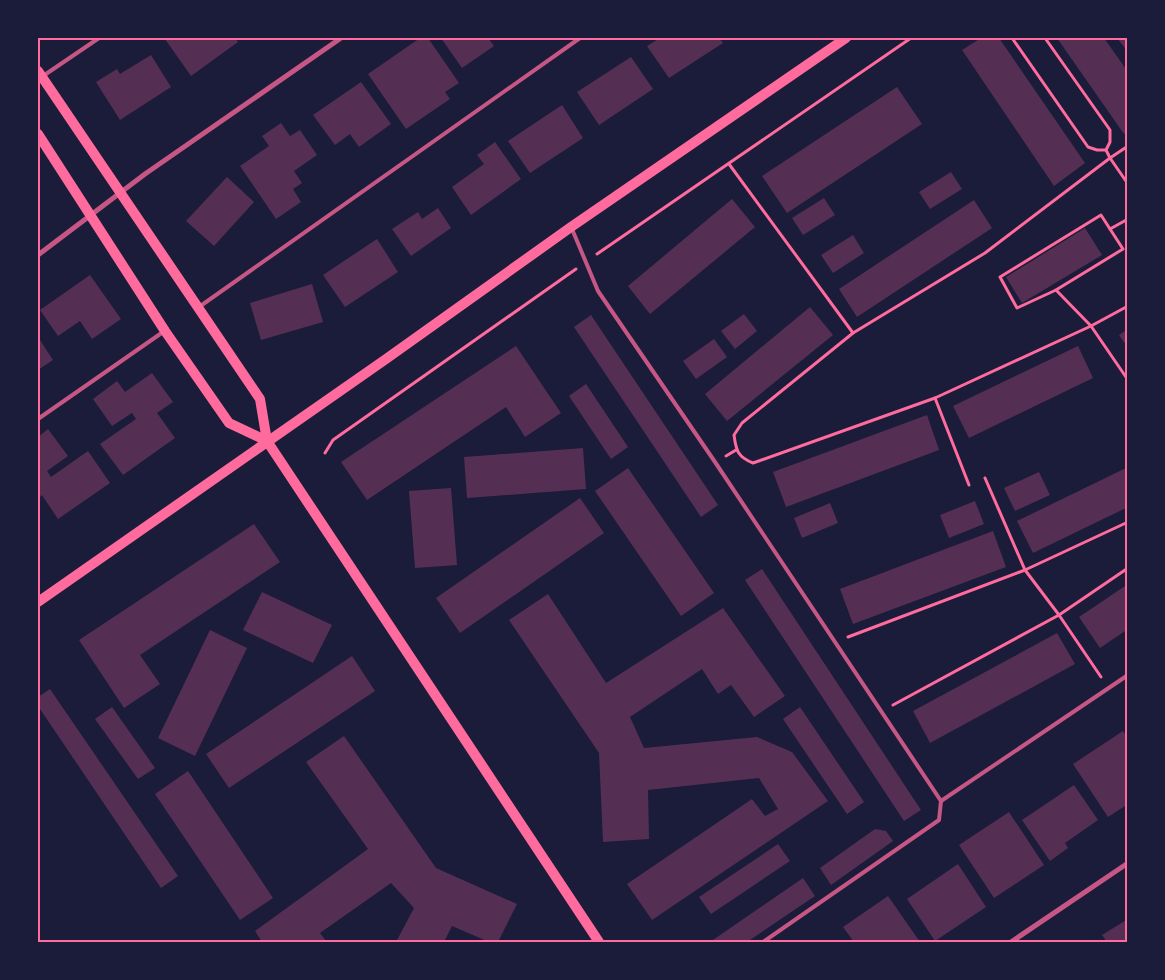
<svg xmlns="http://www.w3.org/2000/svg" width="1165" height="980" viewBox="0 0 1165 980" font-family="'Fira Sans Condensed',sans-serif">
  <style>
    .building { fill: #542f53 }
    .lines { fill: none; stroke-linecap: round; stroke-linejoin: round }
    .path { stroke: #ff6b9d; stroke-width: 3 }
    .service { stroke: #c65784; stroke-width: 4 }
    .minor { stroke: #c65784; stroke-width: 5 }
    .secondary { stroke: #ff6b9d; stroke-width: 10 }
    .neatline { fill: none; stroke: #ff6b9d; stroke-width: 2 }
  </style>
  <rect width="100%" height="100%" fill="#1b1b3a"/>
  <g class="building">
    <path d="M166 38H235L238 42 191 76 165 39Z"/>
    <path d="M420 38H428L459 83 445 92 450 99 406 129 368 74Z"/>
    <path d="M441 38H488L494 46 462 68Z"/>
    <path d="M660 38H719L723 43 669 78 647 46Z"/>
    <path d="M981 38H999L1085 163 1054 186 962 50Z"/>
    <path d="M1057 38H1104L1128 72V132L1124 134Z"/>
    <path d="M1117 38H1128V52Z"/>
    <path d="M151 55 171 87 120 120 96 82 117 69 120 74Z"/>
    <path d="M631 57 653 89 599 125 577 92Z"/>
    <path d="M361 82 391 124 359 147 350 134 335 145 313 115Z"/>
    <path d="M897 87 922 124 787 213 762 176Z"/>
    <path d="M562 105 583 138 530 173 508 141Z"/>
    <path d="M281 123 290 136 300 130 317 155 294 171 302 183 293 189 301 202 276 219 240 166 269 146 262 136Z"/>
    <path d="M495 142 521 179 471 215 452 187 484 164 477 155Z"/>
    <path d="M951 172 962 189 930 209 919 192Z"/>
    <path d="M227 177 254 202 214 246 186 221Z"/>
    <path d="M824 198 835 215 803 235 792 218Z"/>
    <path d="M732 199 755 227 650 314 628 286Z"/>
    <path d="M974 200 992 228 857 317 839 289Z"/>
    <path d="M438 208 451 228 411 256 392 229 418 212 422 219Z"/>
    <path d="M1085 228 1102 255 1022 303 1006 277Z"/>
    <path d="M853 235 864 253 833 273 821 255Z"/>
    <path d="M377 239 398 272 345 307 323 275Z"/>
    <path d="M90 275 121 319 92 339 80 321 58 336 40 310Z"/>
    <path d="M312 284 323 322 261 340 250 303Z"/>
    <path d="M810 307 833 335 727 421 705 394Z"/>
    <path d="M744 314 757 331 735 349 721 331Z"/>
    <path d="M591 315 718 505 701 517 574 327Z"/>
    <path d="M1128 329V348L1119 335Z"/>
    <path d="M38 337 53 360 38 370Z"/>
    <path d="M714 339 727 357 696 379 683 361Z"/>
    <path d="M516 346 561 413 525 437 506 407 367 500 341 462Z"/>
    <path d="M1078 346 1093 378 969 438 953 406Z"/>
    <path d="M152 373 173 402 157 413 175 438 123 475 100 444 136 419 132 413 112 426 93 399 117 381 125 392Z"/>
    <path d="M586 384 628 447 611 459 569 396Z"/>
    <path d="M927 415 939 450 786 507 773 472Z"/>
    <path d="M48 429 68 456 47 471 51 477 88 451 110 483 58 519 42 495 38 499V437Z"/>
    <path d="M583 448 586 489 467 498 464 457Z"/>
    <path d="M1128 467V507L1033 553 1017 521Z"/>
    <path d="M628 468 714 593 681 616 595 491Z"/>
    <path d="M1039 472 1050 495 1015 511 1004 488Z"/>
    <path d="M451 488 457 565 415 568 409 491Z"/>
    <path d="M580 498 604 533 460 633 436 598Z"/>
    <path d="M975 501 984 524 949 538 940 515Z"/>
    <path d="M830 503 838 523 802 538 794 518Z"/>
    <path d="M254 524 280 562 140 655 160 684 124 708 79 640Z"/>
    <path d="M993 531 1006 567 853 624 840 589Z"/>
    <path d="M762 569 921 810 904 821 745 580Z"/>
    <path d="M1128 584V629L1100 648 1079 617Z"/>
    <path d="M262 592 332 625 313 663 243 630Z"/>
    <path d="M548 594 606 683 723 608 785 696 754 717 731 685 718 694 702 669 630 717 644 748 757 737 792 752 828 801 652 920 627 884 752 799 765 816 778 809 759 778 648 790 649 839 603 842 599 753 509 620Z"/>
    <path d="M210 630 247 648 195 756 158 738Z"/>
    <path d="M1057 633 1075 664 930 743 913 711Z"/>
    <path d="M352 656 375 691 229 788 206 754Z"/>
    <path d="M50 689 178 876 161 888 38 706V697Z"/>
    <path d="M112 707 155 768 138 779 95 719Z"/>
    <path d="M800 707 864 802 847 814 783 719Z"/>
    <path d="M1123 731 1128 739V804L1108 817 1073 764Z"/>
    <path d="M344 736 436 868 517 904 498 942H489L452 926 444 942H396L414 908 391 883 320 933 327 942H262L255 931 368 849 306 762Z"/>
    <path d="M188 771 273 898 240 920 155 794Z"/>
    <path d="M1074 785 1098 820 1065 843 1068 848 1050 861 1022 820Z"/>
    <path d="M1009 812 1044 865 994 898 959 845Z"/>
    <path d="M875 829 886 831 893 841 831 885 820 868Z"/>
    <path d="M778 844 790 861 711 914 699 897Z"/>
    <path d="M958 864 986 907 935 941 907 899Z"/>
    <path d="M803 878 815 896 747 942H710Z"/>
    <path d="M888 896 920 942H854L843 927Z"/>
    <path d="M1128 919V942H1107L1102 935Z"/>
  </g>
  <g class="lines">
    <g class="path">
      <path d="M1012 38 1088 147 1097 150H1106L1110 142V130L1045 38"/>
      <path d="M1128 146 1110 158 1128 184"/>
      <path d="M729 164 853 333 985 253 1110 158 1106 150"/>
      <path d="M597 254 911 38"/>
      <path d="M1056 290 1017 308 1000 277 1101 215 1110 229"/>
      <path d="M1128 306 1091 326 1128 380"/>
      <path d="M853 333 742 423 734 435C736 451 738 457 753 463L935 398 1091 326 1056 290 1123 249 1110 229 1128 219"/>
      <path d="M935 398 969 485"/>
      <path d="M325 453 333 440 576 269"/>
      <path d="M726 456 736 450"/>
      <path d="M1128 522 1025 570 1059 615 1128 568"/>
      <path d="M848 637 1025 570 985 478"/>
      <path d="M893 705 1059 615 1101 677"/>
    </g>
    <g class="service">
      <path d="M43 76 99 38"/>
      <path d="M572 229 598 291 715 462 941 801 1128 675"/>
      <path d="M199 307 580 38"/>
      <path d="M38 419 163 332"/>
      <path d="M763 942 939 820 941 801"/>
    </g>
    <g class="minor">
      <path d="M38 255 145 174 341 38"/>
      <path d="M1011 942 1128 863"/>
    </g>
    <g class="secondary">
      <path d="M38 71 260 399 267 441 599 942"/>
      <path d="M38 134 165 331 229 423 267 441"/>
      <path d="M38 602 386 359 571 227 846 38"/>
    </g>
  </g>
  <rect width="1165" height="980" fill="none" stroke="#1b1b3a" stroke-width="78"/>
  <rect x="39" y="39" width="1087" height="902" class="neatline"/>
</svg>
